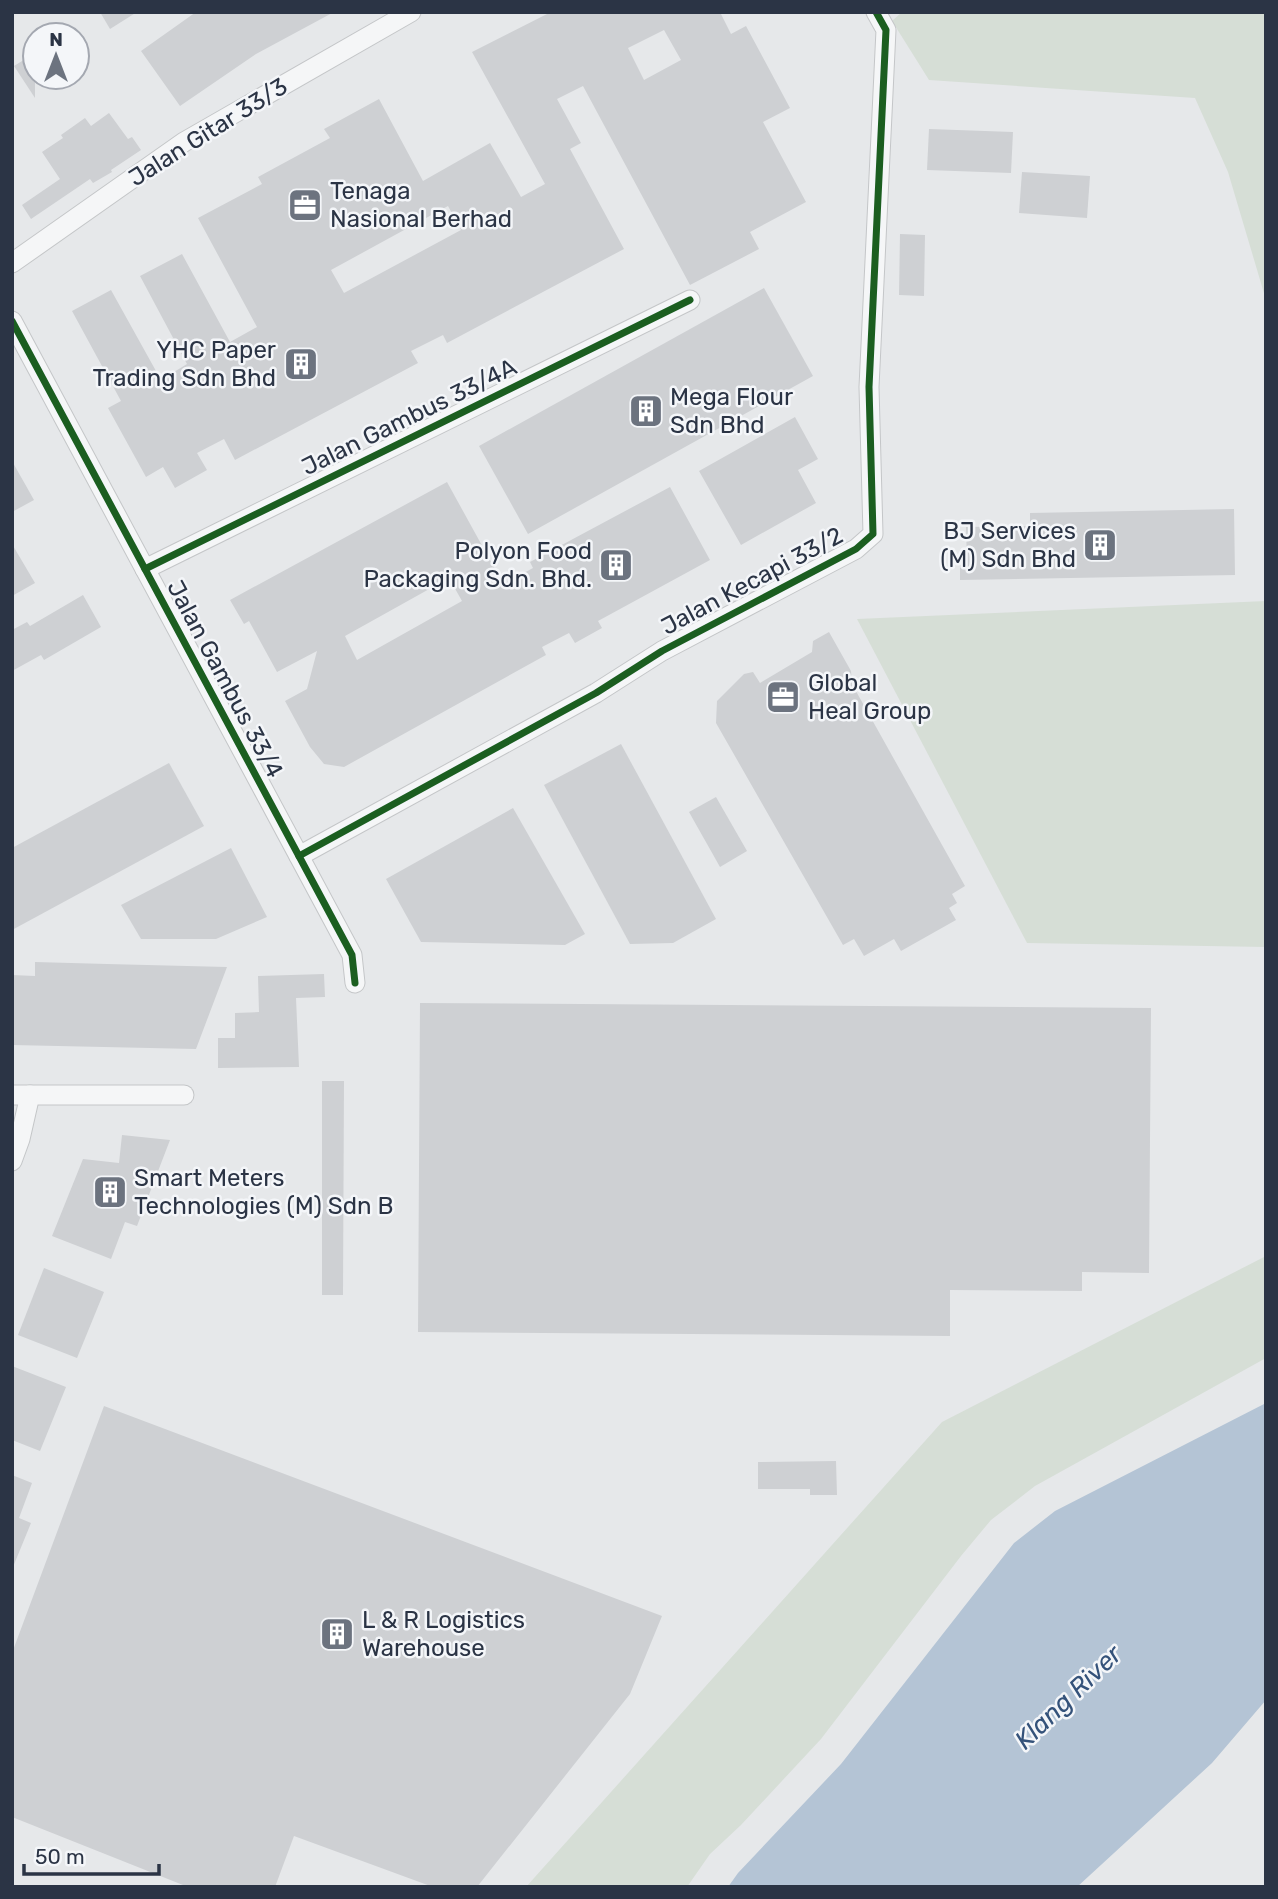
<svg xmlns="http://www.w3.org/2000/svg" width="1278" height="1899" viewBox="0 0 1278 1899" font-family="Rubik,sans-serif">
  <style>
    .green { fill: #d6ded6 }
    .water { fill: #b4c4d5 }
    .building { fill: #ced0d3; fill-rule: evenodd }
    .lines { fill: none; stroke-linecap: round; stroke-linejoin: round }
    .minor-casing { stroke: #c4c6c8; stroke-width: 21 }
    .minor { stroke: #f5f6f7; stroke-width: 19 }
    .cycleway-casing { stroke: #f4f6f9; stroke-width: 11 }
    .cycleway { stroke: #1b5e20; stroke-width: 7 }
    .labels { text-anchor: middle; stroke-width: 5; stroke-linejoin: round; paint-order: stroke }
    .street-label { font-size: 24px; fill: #2b3445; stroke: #f4f6f9 }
    .poi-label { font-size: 24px; fill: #2b3445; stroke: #f4f6f9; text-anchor: start }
    .water-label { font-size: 26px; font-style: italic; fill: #34527a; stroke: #f4f6f9 }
  </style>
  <rect width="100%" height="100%" fill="#e6e8ea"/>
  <g class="green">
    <path d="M902 12H1266V300L1228 172 1195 98 929 80 892 21Z"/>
    <path d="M1266 601V947L1027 943 857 619Z"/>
    <path d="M1266 1256V1358L1035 1486 991 1520 961 1556 821 1739 741 1825 710 1854 687 1887H526L942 1422Z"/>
  </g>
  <path class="water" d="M1266 1403V1700L1212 1763 1077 1887H728L738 1873 841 1764 1014 1543 1055 1511Z"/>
  <g class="building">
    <path d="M100 12H137L110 29Z"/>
    <path d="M196 12H334L256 54 180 106 141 51Z"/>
    <path d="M551 12H720L731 34 746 26 790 108 763 122 806 202 750 232 759 249 690 285 583 86 557 99 581 143 570 149 624 249 447 343 443 335 411 351 418 363 235 460 224 439 197 453 207 470 175 488 163 467 146 477 108 408 121 401 72 311 111 290 161 380 187 364 140 276 182 254 230 342 257 327 198 218 262 184 258 177 330 138 324 129 379 99 423 181 490 143 521 197 545 184 472 52ZM664 30 681 60 644 80 628 48ZM448 206 461 230 344 293 331 270Z"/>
    <path d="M35 53V98L14 66Z"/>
    <path d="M109 113 128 139 132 137 141 150 111 170 112 172 93 183 90 179 31 219 22 205 60 179 42 152 63 138 61 135 85 118 91 126Z"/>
    <path d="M929 129 1013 132 1011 173 927 170Z"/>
    <path d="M1022 172 1090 176 1087 218 1019 213Z"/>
    <path d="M900 234 925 235 924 296 899 295Z"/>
    <path d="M764 288 813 376 528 534 479 446Z"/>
    <path d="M795 417 818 459 798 470 816 503 741 545 699 471Z"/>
    <path d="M12 461 34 500 12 512Z"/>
    <path d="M447 482 501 580 503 579 505 583 533 568 530 562 670 487 710 560 598 621 602 628 575 643 569 633 542 647 546 655 344 767 324 764 310 747 285 701 307 689 317 651 277 672 249 621 244 624 230 600ZM449 578 462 601 357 660 345 636Z"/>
    <path d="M1234 509 1235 575 960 580V563H967L966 527 1030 526V513Z"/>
    <path d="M12 544 35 583 12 596Z"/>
    <path d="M83 595 101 627 44 660 41 655 12 671V630L27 622 30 626Z"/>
    <path d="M829 632 851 671 852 684 965 886 952 894 957 903 949 908 956 920 901 951 894 939 864 956 854 939 843 945 716 723 717 701 744 674 753 672 760 683 812 652 813 641Z"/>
    <path d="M621 744 716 919 673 943 630 944 544 785Z"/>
    <path d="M169 763 204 826 12 930V848Z"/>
    <path d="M716 797 747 851 720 867 689 812Z"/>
    <path d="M513 808 585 934 565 945 421 942 386 879Z"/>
    <path d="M231 848 267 917 216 939H141L121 905Z"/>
    <path d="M35 962 107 964 227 967 196 1049 12 1045V975L35 976Z"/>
    <path d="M324 974 325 997 296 998 299 1067 218 1068V1038H235V1013L259 1012 258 976Z"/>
    <path d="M420 1003 1151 1008 1149 1273 1082 1272V1291L950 1290V1336L418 1332Z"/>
    <path d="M322 1081H344L343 1295H322Z"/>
    <path d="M122 1135 170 1140 137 1226 125 1222 111 1259 52 1236 83 1159 119 1163Z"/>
    <path d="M44 1268 104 1292 77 1358 18 1335Z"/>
    <path d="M12 1366 66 1387 40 1451 12 1440Z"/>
    <path d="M104 1406 662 1616 630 1694 477 1887H433L294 1836 275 1887H188L12 1817V1653Z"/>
    <path d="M836 1461 837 1495H810V1489H758V1462Z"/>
    <path d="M12 1475 32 1483 19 1518 31 1523 13 1567Z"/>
  </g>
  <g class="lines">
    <g class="minor-casing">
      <g id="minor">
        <path d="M12 263 184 142 411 12"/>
        <path d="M12 321 352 955 355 983"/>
        <path d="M145 569 690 300"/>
        <path d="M299 856 596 693 662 651 856 549 873 534 869 387 886 30 876 12"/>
        <path d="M12 1095H184"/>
        <path d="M12 1161 20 1139 30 1095"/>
      </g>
    </g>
    <use href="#minor" class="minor"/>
    <g class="cycleway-casing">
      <g id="cycleway">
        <path d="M12 321 352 955 355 983"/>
        <path d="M145 569 690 300"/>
        <path d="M299 856 596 693 662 651 856 549 873 534 869 387 886 30 876 12"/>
      </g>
    </g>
    <use href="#cycleway" class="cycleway"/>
  </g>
  <defs>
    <g id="office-square" transform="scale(1.75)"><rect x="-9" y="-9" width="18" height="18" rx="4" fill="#6c737f" stroke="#f4f6f9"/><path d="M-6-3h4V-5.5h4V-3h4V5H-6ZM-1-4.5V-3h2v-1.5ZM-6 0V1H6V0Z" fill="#fff"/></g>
    <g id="building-square" transform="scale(1.75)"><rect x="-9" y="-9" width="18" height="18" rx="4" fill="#6c737f" stroke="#f4f6f9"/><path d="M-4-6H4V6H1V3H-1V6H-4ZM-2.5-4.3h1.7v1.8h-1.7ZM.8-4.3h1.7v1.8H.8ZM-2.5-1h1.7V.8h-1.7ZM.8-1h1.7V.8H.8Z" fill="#fff"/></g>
  </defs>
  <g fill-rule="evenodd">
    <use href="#office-square" x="305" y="205"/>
    <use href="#building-square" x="301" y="364"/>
    <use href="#building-square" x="646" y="411"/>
    <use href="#building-square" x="1100" y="545"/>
    <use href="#building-square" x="616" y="565"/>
    <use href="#office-square" x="783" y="697"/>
    <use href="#building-square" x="110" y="1192"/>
    <use href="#building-square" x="337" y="1634"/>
  </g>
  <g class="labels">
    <g class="street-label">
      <text transform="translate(208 132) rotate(-32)" y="8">Jalan Gitar 33/3</text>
      <text transform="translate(409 417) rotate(-26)" y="8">Jalan Gambus 33/4A</text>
      <text transform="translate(752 581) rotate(-28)" y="8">Jalan Kecapi 33/2</text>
      <text transform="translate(225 679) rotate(62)" y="8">Jalan Gambus 33/4</text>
    </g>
    <g class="poi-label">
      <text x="330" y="199">Tenaga<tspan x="330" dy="28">Nasional Berhad</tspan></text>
      <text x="276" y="358" text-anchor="end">YHC Paper<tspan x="276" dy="28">Trading Sdn Bhd</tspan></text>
      <text x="670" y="405">Mega Flour<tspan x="670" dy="28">Sdn Bhd</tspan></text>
      <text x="1076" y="539" text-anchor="end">BJ Services<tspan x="1076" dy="28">(M) Sdn Bhd</tspan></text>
      <text x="592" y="559" text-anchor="end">Polyon Food<tspan x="592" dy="28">Packaging Sdn. Bhd.</tspan></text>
      <text x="808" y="691">Global<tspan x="808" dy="28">Heal Group</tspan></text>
      <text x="134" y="1186">Smart Meters<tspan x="134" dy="28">Technologies (M) Sdn B</tspan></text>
      <text x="362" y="1628">L &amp; R Logistics<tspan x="362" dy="28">Warehouse</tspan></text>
    </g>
    <g class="water-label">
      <text transform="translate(1068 1697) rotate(-44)" y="9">Klang River</text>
    </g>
  </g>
  <rect width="1278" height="1899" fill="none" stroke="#2b3445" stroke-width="28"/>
  <g transform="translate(56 56)"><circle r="33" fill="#f4f6f9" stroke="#a4a8b1" stroke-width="2"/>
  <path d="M0-5L12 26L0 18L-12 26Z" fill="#6c737f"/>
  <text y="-10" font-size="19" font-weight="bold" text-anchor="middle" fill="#2b3445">N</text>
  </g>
  <path d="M24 1864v10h135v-10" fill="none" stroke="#2b3445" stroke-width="3.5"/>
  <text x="35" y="1864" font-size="21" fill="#2b3445" stroke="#f4f6f9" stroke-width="5" paint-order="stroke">50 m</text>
</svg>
